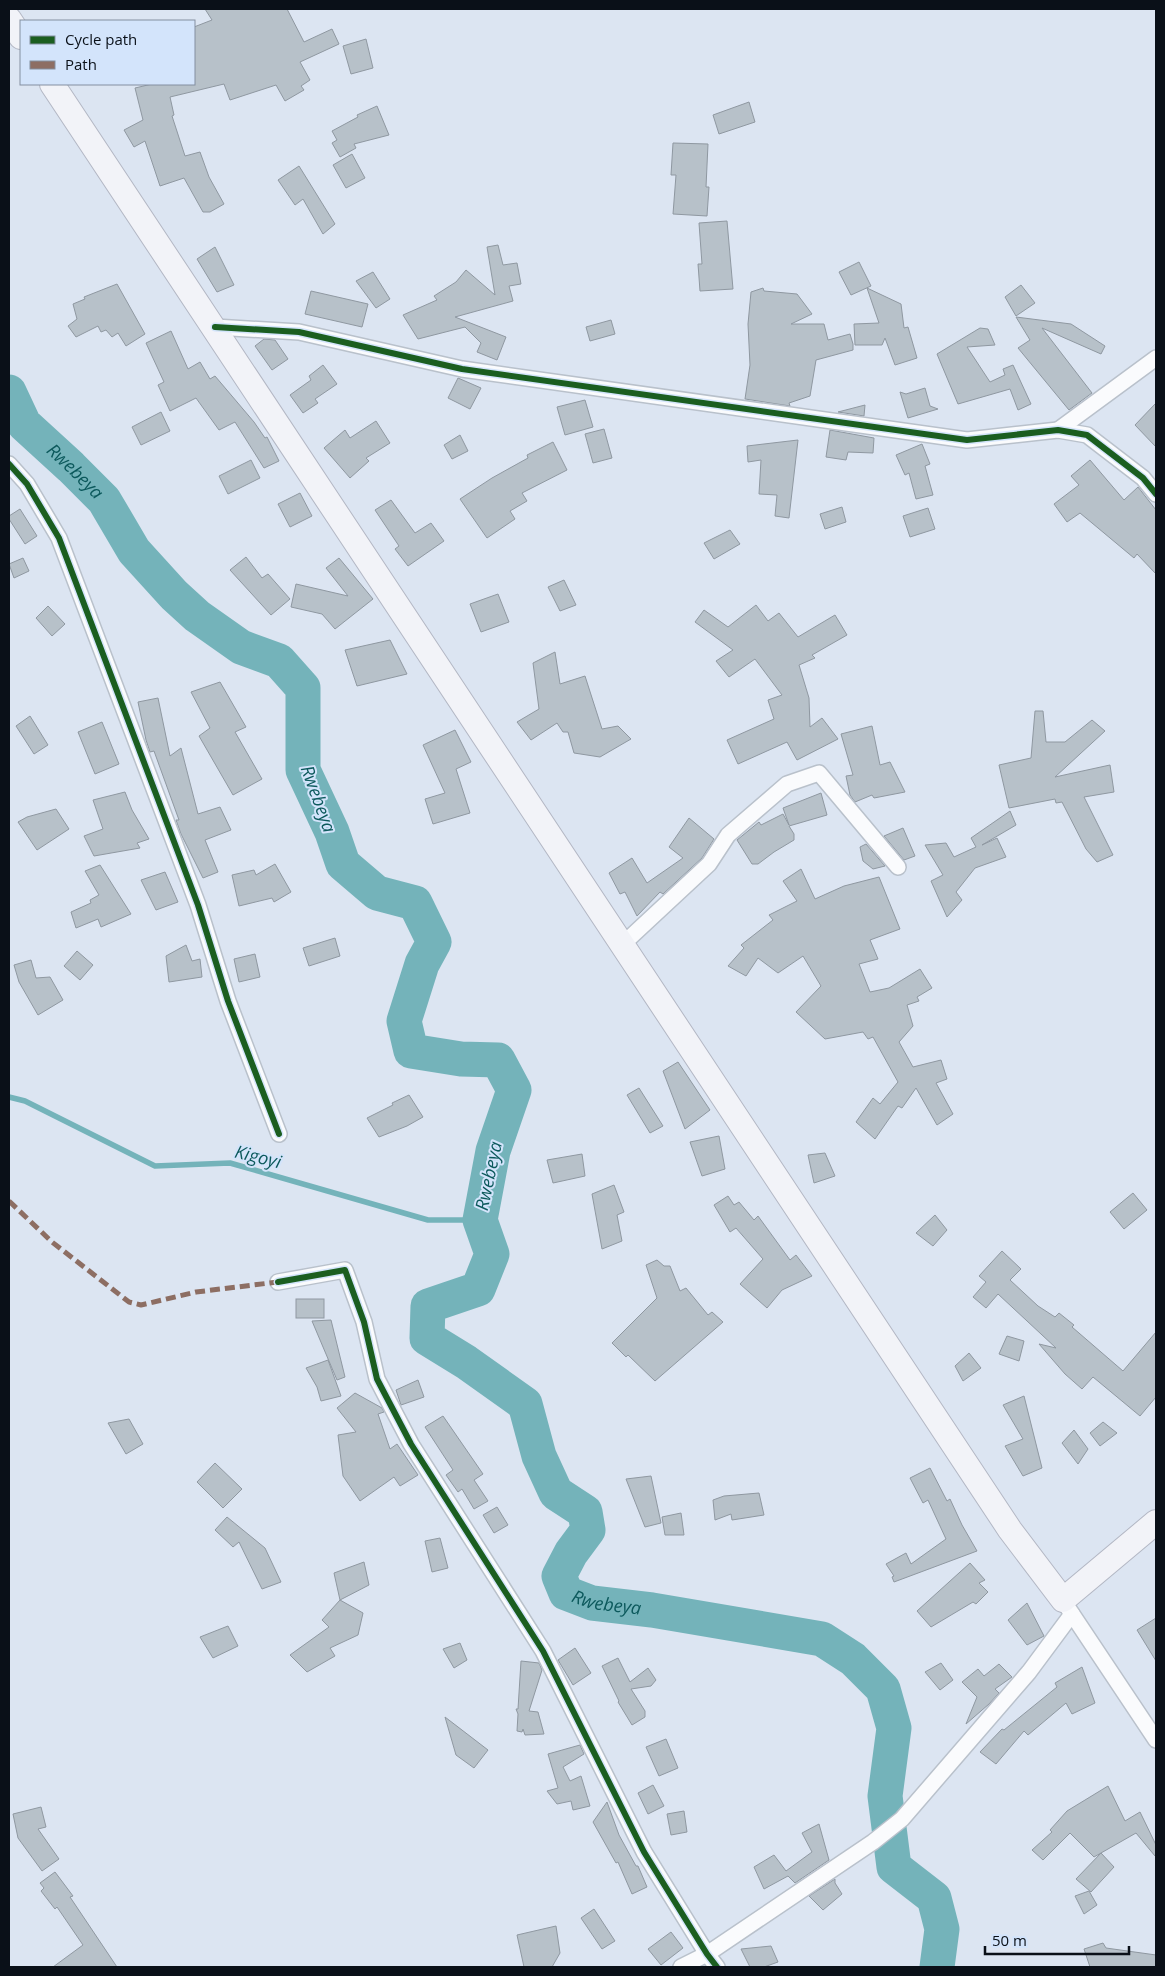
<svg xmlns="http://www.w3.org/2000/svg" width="1165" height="1976" viewBox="0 0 1165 1976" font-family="'Open Sans',sans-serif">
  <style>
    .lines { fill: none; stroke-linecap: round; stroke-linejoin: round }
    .stream { stroke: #74b3ba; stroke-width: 5.5 }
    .river { stroke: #74b3ba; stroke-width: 35 }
    .building { fill: #b7c1c9; stroke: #8f98a1 }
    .street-casing { stroke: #b9c1cb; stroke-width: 18 }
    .primary-casing { stroke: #b3b7c4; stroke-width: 26 }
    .street { stroke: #fafbfd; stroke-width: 15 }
    .primary { stroke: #f2f3f8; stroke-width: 24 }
    .quiet { stroke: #8d6e63; stroke-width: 5; stroke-dasharray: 10 5; stroke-linecap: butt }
    .cycleway-casing { stroke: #d3e4fb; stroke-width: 9 }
    .cycleway { stroke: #1b5e20; stroke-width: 6 }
    .labels { text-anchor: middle; stroke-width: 4; stroke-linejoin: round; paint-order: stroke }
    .water-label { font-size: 18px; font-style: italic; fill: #0c595c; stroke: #d3e4fb }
  </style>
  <rect width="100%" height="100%" fill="#dce5f2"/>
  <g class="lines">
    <path class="stream" d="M9 1097 25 1101 155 1166 230 1163 428 1220H480"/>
    <path class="river" id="s1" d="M9 392 24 424 71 467 104 500 134 551 174 595 197 616 241 647 279 661 303 688V770L332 832 343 864 377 893 415 903 434 942 422 964 404 1021 411 1051 461 1059 498 1060 514 1090 493 1151 480 1220 492 1254 478 1289 428 1306 427 1338 466 1362 525 1404 539 1456 556 1493 585 1512 588 1530 571 1553 559 1576 566 1593 592 1603 652 1610 822 1639 853 1659 883 1689 894 1728 885 1796 894 1867 934 1898 942 1929 937 1967"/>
  </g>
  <g class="building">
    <path d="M205 9H287L304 42 332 29 339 44 300 62 310 80 301 86 304 90 285 101 276 85 230 100 224 84 170 97 174 115 172 116 185 156 200 152 209 177 224 204 210 212H203L184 178 160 186 145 141 134 147 124 130 143 120 135 88 152 84H194V27L212 20Z"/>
    <path d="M366 39 373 68 351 74 343 46Z"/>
    <path d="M749 102 755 122 719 134 713 115Z"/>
    <path d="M377 106 389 135 354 144 356 148 340 157 332 143 337 140 332 131 358 117 357 115Z"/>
    <path d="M673 143 708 144 706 187H709L707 216 673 214 676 175H671Z"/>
    <path d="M352 154 365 178 346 188 333 165Z"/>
    <path d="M299 166 335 224 323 234 303 199 295 205 278 180Z"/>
    <path d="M727 221 733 289 700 291 698 264H702L699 223Z"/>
    <path d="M498 245 503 265 517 263 521 284 509 286 513 301 455 317 506 337 497 360 477 352 481 343 465 327 418 339 403 315 437 300 434 296 456 282 466 270 495 295 487 247Z"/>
    <path d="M215 247 234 285 217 292 197 259Z"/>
    <path d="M859 262 871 286 851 295 839 272Z"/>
    <path d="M373 272 390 299 376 308 356 281Z"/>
    <path d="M117 284 145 334 126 346 118 333 112 337 106 330 101 332 98 326 76 337 68 326 77 319 73 304 85 299 84 297Z"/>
    <path d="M1021 285 1035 303 1016 316 1005 297Z"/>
    <path d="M763 288 764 291 797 294 812 314 791 324H824L828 340 850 334 853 344V350L816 360 810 396 789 403 790 406 745 399 750 365 748 324 751 292Z"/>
    <path d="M867 288 901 304 904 328 908 327 917 358 895 365 885 338 882 345H855L854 324 879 323Z"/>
    <path d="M311 291 368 304 362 327 305 314Z"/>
    <path d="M1016 317 1071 324 1105 346 1101 354 1042 328 1092 393 1069 410 1018 348 1030 340Z"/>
    <path d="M611 320 615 334 590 341 586 327Z"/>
    <path d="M980 328 988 329 995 345 967 347 990 382 1005 375 1003 369 1013 365 1031 404 1018 410 1010 389 958 404 937 354Z"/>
    <path d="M171 331 188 369 200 362 210 379 215 376 254 422 265 438 267 437 279 461 264 468 235 422 219 430 196 398 170 411 158 385 164 382 146 343Z"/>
    <path d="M264 339 275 340 288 359 272 370 255 346Z"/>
    <path d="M323 365 337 384 315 399 318 403 303 413 290 395 311 380 309 376Z"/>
    <path d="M458 378 481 388 470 409 448 398Z"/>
    <path d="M925 388 930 406 938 409 908 418 900 392 906 394Z"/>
    <path d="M585 400 593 427 565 435 557 407Z"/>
    <path d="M1156 403V447L1135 425Z"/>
    <path d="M865 405 864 416 838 412Z"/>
    <path d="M161 412 170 431 141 445 132 427Z"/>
    <path d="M376 421 390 443 366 458 369 461 350 478 324 448 345 430 350 438Z"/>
    <path d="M604 429 612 458 593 463 585 434Z"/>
    <path d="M830 430 874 438 873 453 848 452 846 460 826 457Z"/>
    <path d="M460 435 468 451 452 459 444 445Z"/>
    <path d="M798 440 789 518 775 516 777 495 759 494 761 460 748 462 747 446Z"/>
    <path d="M553 442 567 470 522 493 527 501 510 511 515 519 487 538 460 499 492 478 528 458 527 455Z"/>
    <path d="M922 444 930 464 925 466 933 495 916 499 909 473 905 475 896 455Z"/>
    <path d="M251 460 260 478 228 494 219 476Z"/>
    <path d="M1090 460 1124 500 1138 487 1156 510V574L1137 554 1134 558 1080 513 1067 522 1054 504 1079 485 1071 476Z"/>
    <path d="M300 493 312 516 290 527 278 504Z"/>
    <path d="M391 500 415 533 431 523 444 541 408 566 395 549 399 546 375 510Z"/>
    <path d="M842 507 846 522 825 529 820 514Z"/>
    <path d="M928 508 935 529 910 537 903 516Z"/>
    <path d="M20 509 37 536 25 544 9 519V516Z"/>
    <path d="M730 530 740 544 714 559 704 543Z"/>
    <path d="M246 557 262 578 268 574 290 599 271 615 230 570Z"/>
    <path d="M23 558 29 571 14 578 9 564Z"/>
    <path d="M339 558 373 599 335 629 322 614 291 607 296 584 348 596 326 568Z"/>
    <path d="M564 580 576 605 560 611 548 587Z"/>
    <path d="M498 594 509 622 481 632 470 604Z"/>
    <path d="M756 605 768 621 779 613 798 637 835 615 847 635 812 655 815 658 799 665 809 698 810 727 822 718 838 739 797 760 787 742 738 764 727 740 774 719 768 700 782 695 755 659 729 677 716 661 733 650 695 622 704 610 728 627Z"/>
    <path d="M48 606 65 624 52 636 36 618Z"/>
    <path d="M390 640 407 674 357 686 345 650Z"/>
    <path d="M555 652 560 684 585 676 602 729 618 726 631 739 600 757 574 753 568 732H563L557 723 531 740 517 722 539 709 533 663Z"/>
    <path d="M220 682 246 727 235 732 262 779 233 795 199 736 210 728 191 692Z"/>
    <path d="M158 698 170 756 181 748 198 814 220 807 231 830 205 840 218 872 203 878 181 834 176 820H179L154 751 150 752 146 740 138 702Z"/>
    <path d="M1035 711H1043L1046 742H1065L1092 720 1105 731 1055 777 1110 765 1114 792 1084 797 1113 855 1097 862 1086 849 1062 802 1056 803 1055 799 1009 808 999 765 1031 758Z"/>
    <path d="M30 716 48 745 34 754 16 726Z"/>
    <path d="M102 722 119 764 95 774 78 732Z"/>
    <path d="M872 726 880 765 890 762 905 792 874 798 872 795 855 802 850 795 846 776 853 775 841 734Z"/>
    <path d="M455 730 471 762 456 769 470 813 433 824 425 799 445 793 423 745Z"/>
    <path d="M125 792 132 810 149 839 137 843 140 848 94 856 84 836 103 829 93 800Z"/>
    <path d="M821 793 827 815 789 826 794 834V840L774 852 758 864H752L737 840 759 822 761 825 783 814 789 825 783 808Z"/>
    <path d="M56 809 69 829 37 850 18 822 27 817Z"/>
    <path d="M1010 811 1016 825 982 845 997 838 1006 857 975 868 956 892 962 900 947 917 931 881 943 875 925 845 946 843 954 857 976 847 971 838Z"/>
    <path d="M689 818 714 839 702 858 663 894 660 892 637 916 625 892 620 894 609 873 632 858 647 883 683 858 669 847Z"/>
    <path d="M903 828 915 856 904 860 884 836Z"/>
    <path d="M866 844 885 866 873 869 863 861 860 847Z"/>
    <path d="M275 864 291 892 274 902 272 898 239 906 232 875 254 870 256 875Z"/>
    <path d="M100 865 131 914 101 927 98 919 76 928 71 912 91 903 90 900 99 895 85 871Z"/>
    <path d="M801 869 815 899 844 886 879 877 900 929 870 940 878 959 859 964 870 992 889 988 920 969 932 988 917 997 919 1001 907 1005 913 1026 899 1042 913 1067 941 1060 947 1079 936 1083 953 1114 937 1125 916 1088 902 1108 898 1106 875 1139 856 1122 873 1098 880 1104 898 1082 873 1037 868 1039 863 1032 825 1039 796 1012 821 986 803 956 778 973 758 958 746 976 728 966 744 948 741 945 773 920 769 915 797 901 783 881Z"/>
    <path d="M165 872 178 902 156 910 141 880Z"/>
    <path d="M335 938 340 956 309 966 303 948Z"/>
    <path d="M186 945 192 961 200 959 202 977 169 982 166 956Z"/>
    <path d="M77 951 93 965 80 980 64 966Z"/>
    <path d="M255 954 260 977 239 982 234 959Z"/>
    <path d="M31 960 36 978 50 977 63 1000 38 1015 19 982 14 965Z"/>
    <path d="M678 1062 710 1110 685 1129 663 1071Z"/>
    <path d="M639 1088 663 1126 650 1133 627 1095Z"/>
    <path d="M409 1095 423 1117 407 1126 379 1137 367 1118 393 1105 392 1103Z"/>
    <path d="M719 1136 725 1169 702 1176 690 1142Z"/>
    <path d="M825 1153 835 1176 814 1183 808 1155Z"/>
    <path d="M582 1154 585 1176 553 1183 547 1160Z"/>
    <path d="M614 1185 624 1212 617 1215 622 1241 602 1249 592 1194Z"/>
    <path d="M1133 1193 1147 1210 1124 1229 1110 1212Z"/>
    <path d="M728 1196 734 1205 739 1202 754 1220 758 1216 790 1260 796 1255 812 1276 782 1290 767 1308 740 1284 763 1259 736 1228 730 1232 714 1205Z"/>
    <path d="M935 1215 947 1230 933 1246 916 1233Z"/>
    <path d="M1002 1251 1021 1269 1010 1280 1038 1306 1055 1317 1059 1313 1074 1325 1072 1327 1123 1371 1156 1332V1397L1140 1416 1093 1377 1082 1389 1065 1374 1039 1344 1056 1348 998 1294 986 1308 973 1297 986 1282 979 1276Z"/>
    <path d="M657 1260 664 1266H670L680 1291 686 1288 708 1315 712 1312 723 1322 655 1381 628 1355 626 1357 612 1343 657 1298 646 1265Z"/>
    <rect x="296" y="1299" width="28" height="19"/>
    <path d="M331 1320 345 1377 337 1380 312 1321Z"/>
    <path d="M1007 1336 1024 1341 1019 1361 999 1354Z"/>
    <path d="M969 1353 981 1368 963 1381 955 1366Z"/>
    <path d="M328 1360 341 1396 321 1401 317 1387 306 1368Z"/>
    <path d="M418 1380 424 1397 401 1405 396 1390Z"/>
    <path d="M355 1393 382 1408 384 1412 378 1414 390 1449 397 1444 418 1475 400 1486 394 1477 360 1501 343 1476 338 1435 356 1432 337 1408Z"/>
    <path d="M1024 1396 1042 1468 1023 1476 1005 1446 1023 1439 1003 1405Z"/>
    <path d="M443 1416 483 1474 474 1480 488 1501 474 1509 462 1489 458 1492 446 1475 453 1470 425 1427Z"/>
    <path d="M129 1419 143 1444 126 1454 108 1423Z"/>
    <path d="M1103 1422 1117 1433 1100 1446 1090 1433Z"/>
    <path d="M1074 1430 1088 1449 1078 1464 1062 1443Z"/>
    <path d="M215 1463 242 1489 223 1508 197 1482Z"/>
    <path d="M930 1468 947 1501 950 1499 962 1525 977 1551 894 1582 892 1577 894 1576 886 1564 906 1553 911 1564 946 1539 928 1500 923 1503 910 1478Z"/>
    <path d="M651 1476 661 1523 645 1527 626 1479Z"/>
    <path d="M759 1493 764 1515 732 1520 731 1514 715 1520 713 1500 724 1496Z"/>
    <path d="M497 1507 508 1525 494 1533 483 1515Z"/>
    <path d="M681 1513 684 1535H665L662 1517Z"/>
    <path d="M227 1517 265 1548 281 1582 262 1589 239 1542 233 1547 215 1530Z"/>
    <path d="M440 1538 448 1568 432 1572 425 1541Z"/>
    <path d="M364 1562 369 1585 340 1600 334 1573Z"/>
    <path d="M970 1563 985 1580 979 1583 988 1592 976 1604 973 1602 931 1627 917 1611Z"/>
    <path d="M340 1600 363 1613 358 1635 330 1648 335 1656 307 1672 290 1655 329 1627 322 1620Z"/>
    <path d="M1027 1603 1044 1636 1027 1645 1008 1620Z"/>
    <path d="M1156 1618V1661L1137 1630Z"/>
    <path d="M228 1626 238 1646 213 1658 200 1637Z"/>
    <path d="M460 1643 467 1660 454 1668 443 1649Z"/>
    <path d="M575 1648 591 1673 573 1685 558 1660Z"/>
    <path d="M618 1658 630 1682 648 1668 656 1680 651 1686 631 1689 645 1711V1717L632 1725 618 1702 619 1701 602 1666Z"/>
    <path d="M521 1661 539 1663 542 1670 529 1711 538 1712 544 1734 525 1735 523 1729 522 1732 517 1731 518 1714 516 1709H518Z"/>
    <path d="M941 1663 953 1680 940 1690 925 1672Z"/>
    <path d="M999 1664 1012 1677 995 1689 999 1693 989 1704 966 1724 977 1697 962 1682 978 1669 984 1676Z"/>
    <path d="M1082 1667 1095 1703 1072 1714 1066 1703 1028 1735 1024 1731 996 1764 980 1752 1002 1729 1004 1730 1057 1687 1055 1683Z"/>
    <path d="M445 1717 488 1750 474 1768 456 1755Z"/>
    <path d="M666 1739 678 1768 659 1776 646 1747Z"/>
    <path d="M580 1745 584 1754 563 1767 570 1781 581 1776 590 1806 573 1810 571 1801 557 1804 547 1791 558 1788 548 1754Z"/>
    <path d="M653 1785 664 1806 648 1814 638 1793Z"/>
    <path d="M1108 1786 1125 1821 1140 1812 1156 1845V1855L1155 1856 1136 1833 1094 1857 1070 1833 1043 1860 1032 1850 1052 1832 1050 1830 1067 1811Z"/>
    <path d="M607 1802 619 1835 636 1866H638L647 1887 632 1894 618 1862 616 1863 593 1822Z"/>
    <path d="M41 1807 46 1827 38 1829 59 1859 42 1871 18 1838 13 1814Z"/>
    <path d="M684 1811 687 1832 671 1835 667 1814Z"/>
    <path d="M819 1824 829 1860 795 1883 788 1876 764 1889 754 1867 774 1855 786 1871 812 1852 802 1833Z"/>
    <path d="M1101 1853 1114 1867 1091 1892 1076 1879Z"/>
    <path d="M55 1872 73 1896 70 1897 117 1967H53L83 1945 57 1907 55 1909 41 1891 44 1888 40 1883Z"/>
    <path d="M835 1879V1883L842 1894 823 1910 809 1896Z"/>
    <path d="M1089 1891 1097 1905 1084 1914 1075 1896Z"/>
    <path d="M594 1909 615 1941 602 1949 581 1918Z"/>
    <path d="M556 1926 560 1953 552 1967H524L517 1935Z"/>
    <path d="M671 1932 683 1948 661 1965 648 1949Z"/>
    <path d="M1103 1943 1106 1948 1156 1955V1967H1090L1084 1949Z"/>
    <path d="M771 1946 778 1962 764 1967H750L741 1949Z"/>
  </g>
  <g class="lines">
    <g class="street-casing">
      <g id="street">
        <path d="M215 327 299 332 462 369 967 440 1058 430 1087 435 1143 478 1156 494"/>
        <path d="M1058 430 1156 358"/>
        <path d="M9 464 27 484 59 538 198 905 228 1001 279 1134"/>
        <path d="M623 944 709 864 728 835 787 784 819 773 898 867"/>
        <path d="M278 1282 345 1270 364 1322 377 1379 411 1444 543 1651 644 1852 707 1954 717 1967"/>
        <path d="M1068 1608 1156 1740"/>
        <path d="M681 1967 707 1954 873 1842 902 1819 1029 1672 1072 1614"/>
      </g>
    </g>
    <g class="primary-casing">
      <g id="primary">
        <path d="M9 19 21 37"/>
        <path d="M52 84 1010 1530 1063 1600 1156 1522"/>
      </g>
    </g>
    <use href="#street" class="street"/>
    <use href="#primary" class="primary"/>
    <path class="quiet" d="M9 1201 52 1242 129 1302 141 1305 196 1292 278 1282"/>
    <g class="cycleway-casing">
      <g id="cycleway">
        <path d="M215 327 299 332 462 369 967 440 1058 430 1087 435 1143 478 1156 494"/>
        <path d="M9 464 27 484 59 538 198 905 228 1001 279 1134"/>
        <path d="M278 1282 345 1270 364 1322 377 1379 411 1444 543 1651 644 1852 707 1954 717 1967"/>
      </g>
    </g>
    <use href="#cycleway" class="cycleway"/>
  </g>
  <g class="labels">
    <g class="water-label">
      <text dy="6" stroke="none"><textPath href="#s1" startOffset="105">Rwebeya</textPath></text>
      <text transform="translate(318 799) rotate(70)" y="6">Rwebeya</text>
      <text transform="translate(258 1157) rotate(14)" y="6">Kigoyi</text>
      <text transform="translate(489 1176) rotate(-78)" y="6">Rwebeya</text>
      <text dy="6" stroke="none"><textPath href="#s1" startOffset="1649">Rwebeya</textPath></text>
    </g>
  </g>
  <rect width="1165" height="1976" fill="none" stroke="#0a1018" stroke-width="20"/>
  <rect x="20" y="20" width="175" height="65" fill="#d3e4fb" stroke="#838fa0"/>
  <rect x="30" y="36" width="25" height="8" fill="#1b5e20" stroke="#838fa0"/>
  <text x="65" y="45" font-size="15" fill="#0a1018">Cycle path</text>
  <rect x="30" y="61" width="25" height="8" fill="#8d6e63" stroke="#838fa0"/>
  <text x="65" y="70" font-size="15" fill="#0a1018">Path</text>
  <path d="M985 1946v8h144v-8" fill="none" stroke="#0a1018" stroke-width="2.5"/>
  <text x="992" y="1946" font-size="15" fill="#0a1018" stroke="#d3e4fb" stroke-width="4" paint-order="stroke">50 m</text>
</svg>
